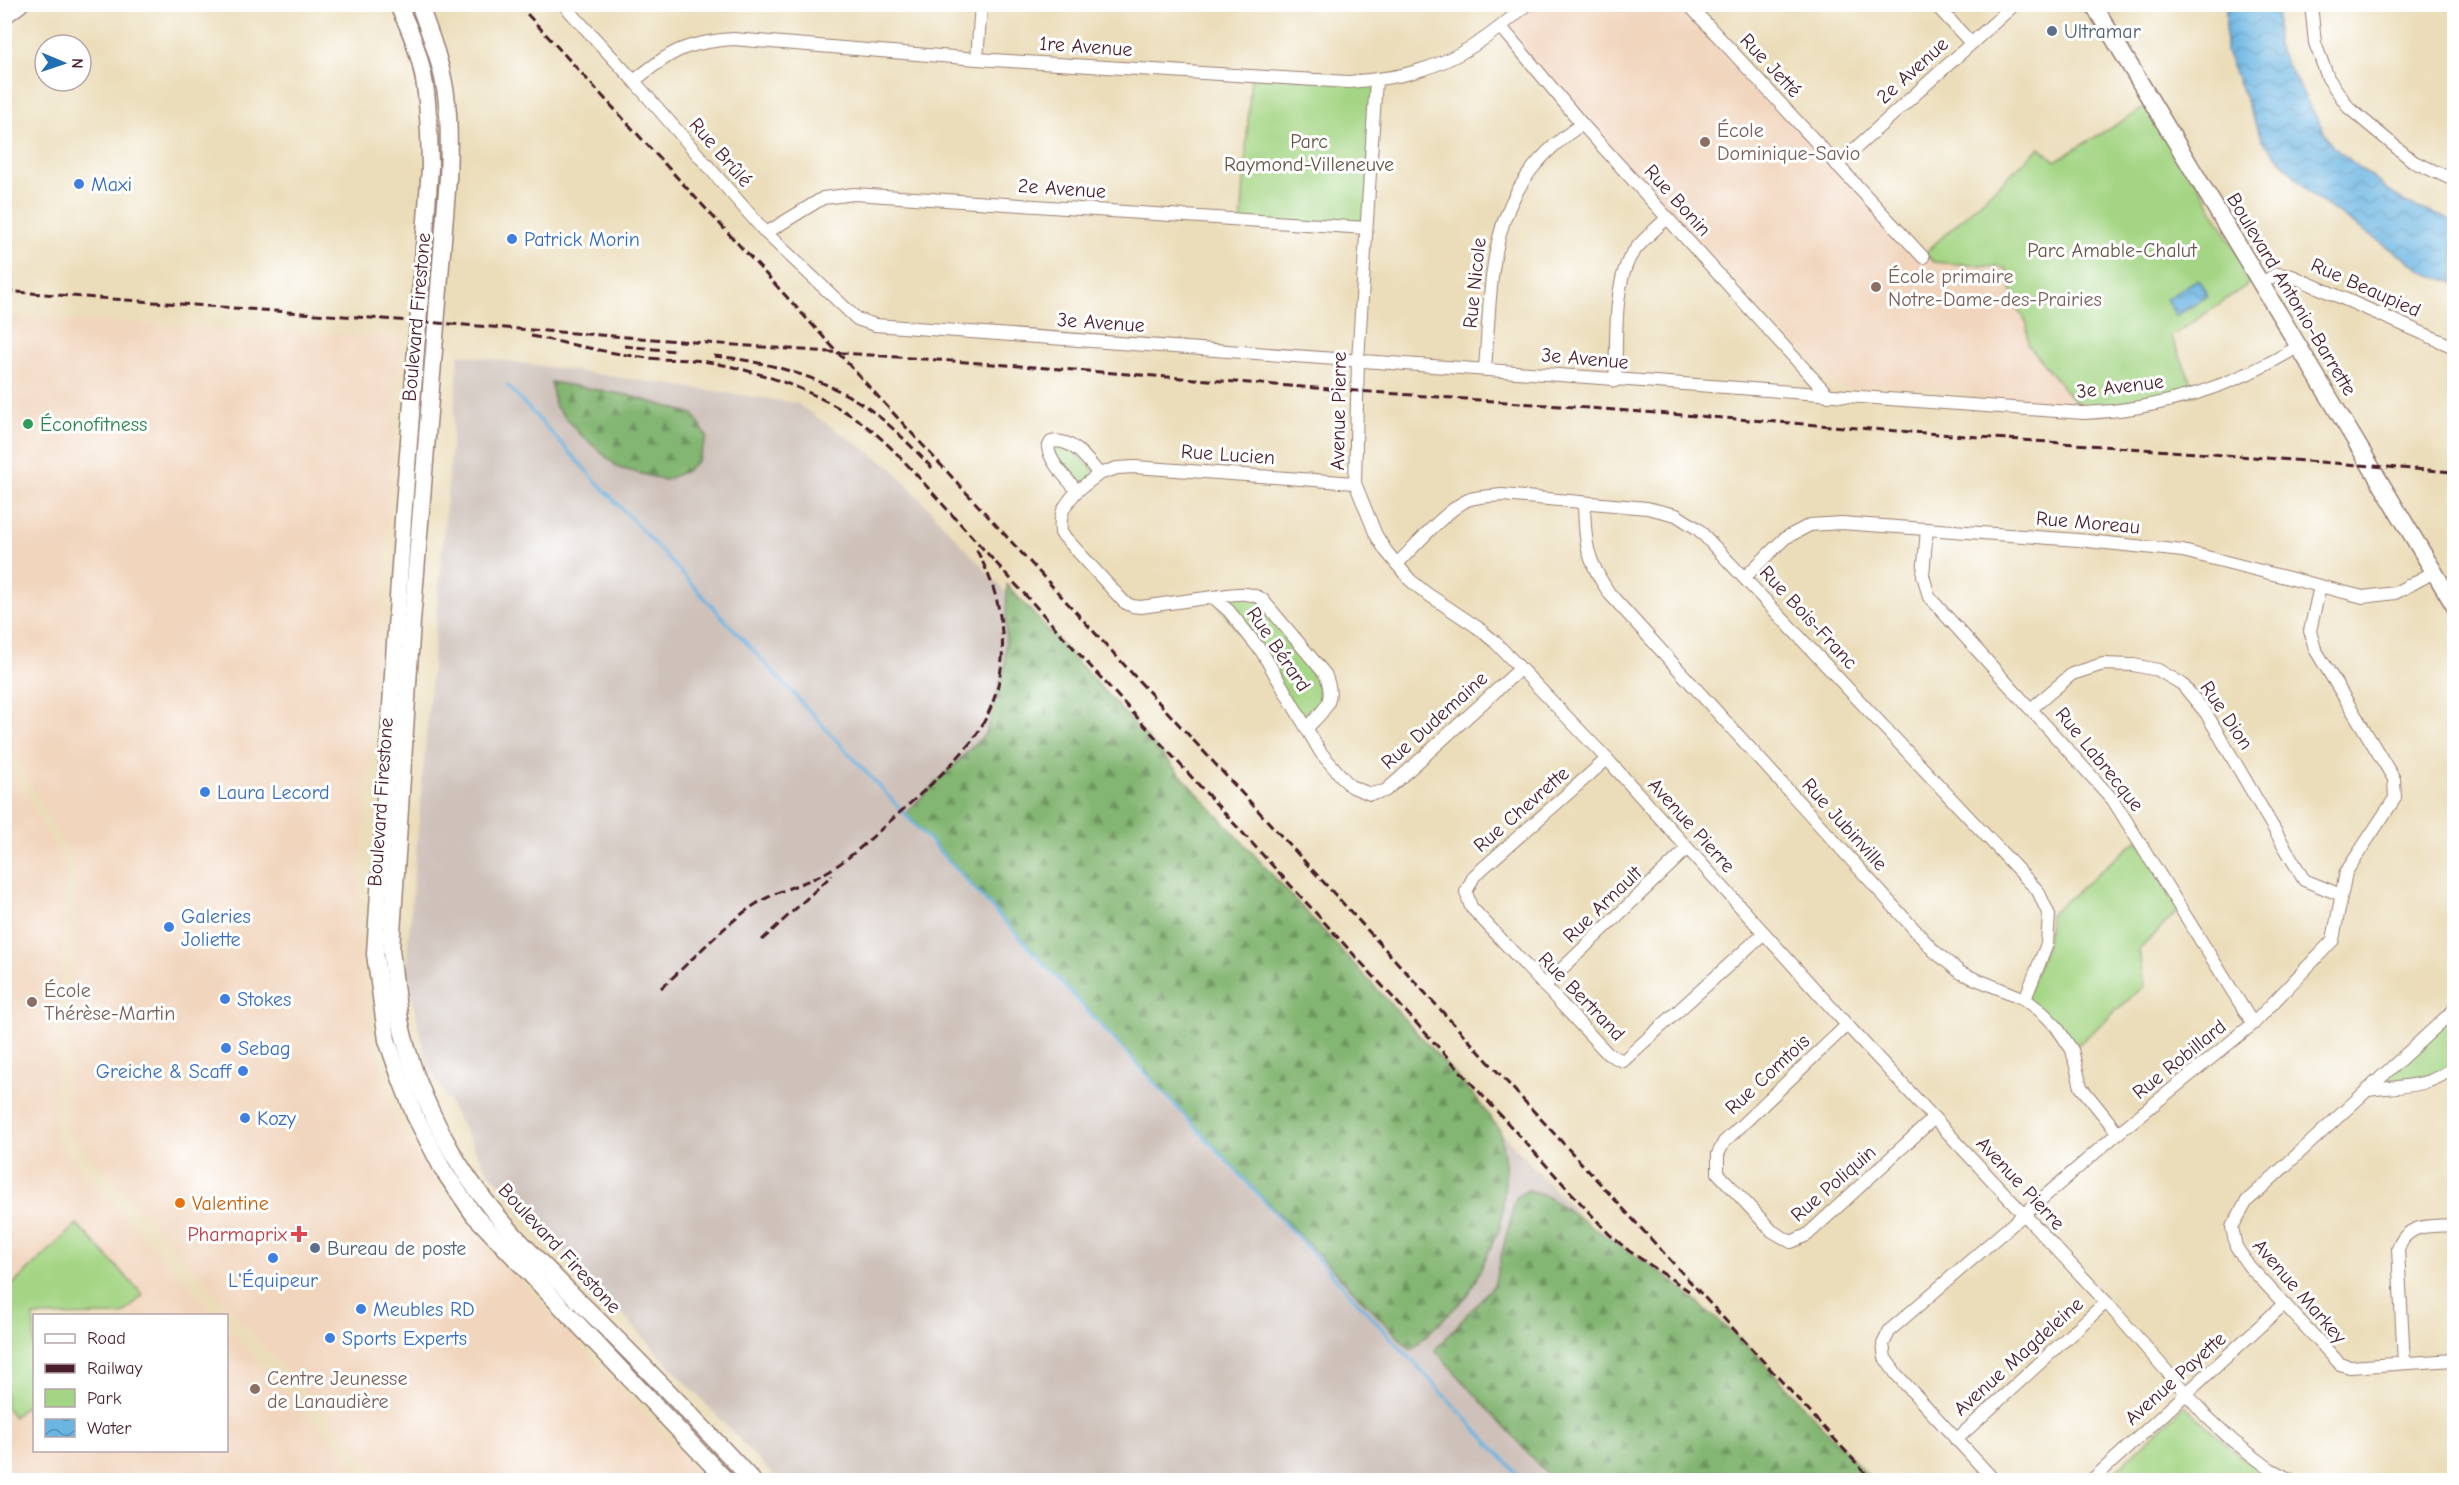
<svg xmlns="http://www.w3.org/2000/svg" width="2459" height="1485" viewBox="0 0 2459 1485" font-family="'Comic Neue',sans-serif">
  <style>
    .built { fill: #f1d5bd }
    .industrial { fill: #cec1ba }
    .forest { fill: url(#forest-firs); stroke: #666a4e; stroke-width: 1.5 }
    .green { fill: #a4d584; stroke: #777a58; stroke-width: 1.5 }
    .water { fill: url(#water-waves); stroke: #5a6a86; stroke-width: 1.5 }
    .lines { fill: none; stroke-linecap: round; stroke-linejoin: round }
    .stream { stroke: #6ab5e2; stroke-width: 3 }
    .street-casing { stroke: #9a7e72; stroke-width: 14 }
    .secondary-casing { stroke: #9a7e72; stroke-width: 19 }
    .street { stroke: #fff; stroke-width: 12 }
    .secondary { stroke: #fff; stroke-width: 16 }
    .rail { stroke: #4a1f2b; stroke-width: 3; stroke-dasharray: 9 4.5; stroke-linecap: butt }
    .service-dot { fill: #5c6f8a; stroke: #fff; stroke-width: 2 }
    .education-dot { fill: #8d6e63; stroke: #fff; stroke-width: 2 }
    .shop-dot { fill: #3f7fe0; stroke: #fff; stroke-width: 2 }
    .leisure-dot { fill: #2e9e5b; stroke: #fff; stroke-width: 2 }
    .food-dot { fill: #e8710a; stroke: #fff; stroke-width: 2 }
    .health-dot { fill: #e0444e; stroke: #fff; stroke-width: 2 }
    .labels { text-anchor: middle; stroke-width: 6; stroke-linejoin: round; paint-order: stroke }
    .service-label { font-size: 20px; fill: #4e5e75; stroke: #fff; text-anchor: start }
    .street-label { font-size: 20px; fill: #4a1f2b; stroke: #fff }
    .education-label { font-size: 20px; fill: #785e54; stroke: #fff; text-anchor: start }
    .park-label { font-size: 20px; fill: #655646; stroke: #fff }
    .shop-label { font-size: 20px; fill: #366cbe; stroke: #fff; text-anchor: start }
    .leisure-label { font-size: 20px; fill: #27864d; stroke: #fff; text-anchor: start }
    .food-label { font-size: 20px; fill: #c56008; stroke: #fff; text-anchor: start }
    .health-label { font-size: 20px; fill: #be3a42; stroke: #fff; text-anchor: end }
  </style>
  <defs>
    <pattern id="forest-firs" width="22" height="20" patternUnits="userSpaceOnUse" patternTransform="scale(1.5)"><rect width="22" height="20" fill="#83b672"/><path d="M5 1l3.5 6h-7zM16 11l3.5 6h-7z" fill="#6d935e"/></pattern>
    <pattern id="water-waves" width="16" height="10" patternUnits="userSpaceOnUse" patternTransform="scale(1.5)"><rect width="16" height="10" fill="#6ab5e2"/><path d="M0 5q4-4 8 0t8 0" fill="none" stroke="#5993b7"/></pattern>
  </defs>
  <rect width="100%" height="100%" fill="#fff"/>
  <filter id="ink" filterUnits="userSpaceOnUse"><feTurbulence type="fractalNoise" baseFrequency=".0167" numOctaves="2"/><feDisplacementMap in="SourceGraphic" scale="12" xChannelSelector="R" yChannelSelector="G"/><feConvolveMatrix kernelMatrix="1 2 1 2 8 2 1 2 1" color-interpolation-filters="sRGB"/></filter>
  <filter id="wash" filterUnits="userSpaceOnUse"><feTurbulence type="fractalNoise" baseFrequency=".008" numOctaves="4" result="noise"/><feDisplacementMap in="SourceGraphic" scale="24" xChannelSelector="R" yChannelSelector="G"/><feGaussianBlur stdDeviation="1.35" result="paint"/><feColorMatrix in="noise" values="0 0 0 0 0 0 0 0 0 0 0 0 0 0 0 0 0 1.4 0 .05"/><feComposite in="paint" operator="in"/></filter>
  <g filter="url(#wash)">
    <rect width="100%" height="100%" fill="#ebddb9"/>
    <g class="built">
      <path d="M1527 5H1688L1934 262 2006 267 2016 307 2027 323 2028 345 2079 407 1978 398 1966 392 1885 385 1871 390 1837 387 1717 262 1712 266 1502 28Z"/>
      <path d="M4 316 402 338 357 918 366 1012 392 1110 452 1208 705 1480H385L66 1129 75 866 5 738Z"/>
      <path d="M4 755 66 866 54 1138 216 1315 34 1316V1450H226L227 1327 369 1480H5Z"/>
    </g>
    <path class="industrial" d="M459 354 796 403 891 467 1818 1477 1814 1480H777L486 1169 426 1061 406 968Z"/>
    <g class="forest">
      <path d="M551 382 627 395 693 414 707 437 698 460 686 471 665 480 619 468 580 434 555 406Z"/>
      <path d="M1007 585 1471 1092 1500 1130 1506 1170 1501 1225 1469 1294 1411 1350 1238 1172 905 814 986 733 1005 665Z"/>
      <path d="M1528 1190 1543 1194 1671 1279 1756 1354 1872 1480H1552L1435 1350 1494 1285 1516 1197Z"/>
    </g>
    <g class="green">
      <path d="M1251 75 1376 80 1366 228 1241 226Z"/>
      <path d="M2152 103 2253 281 2171 337 2197 394 2084 413 2028 345 2027 323 2016 307 2006 268 1934 262 1925 253 2040 147 2055 161Z"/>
      <path d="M1060 439 1099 474 1077 491 1048 448Z"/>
      <path d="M1253 594 1325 674 1331 696 1307 728 1213 597Z"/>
      <path d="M2138 839 2181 908 2139 950 2144 986 2072 1050 2025 999 2047 944 2049 915Z"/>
      <path d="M2454 1010V1067L2443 1076 2368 1090Z"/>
      <path d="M77 1224 143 1295 122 1315 34 1316V1398L14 1417 5 1406V1292Z"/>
      <path d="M2185 1406 2241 1457 2277 1480H2105Z"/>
    </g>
    <g class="water">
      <path d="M2226 5H2277V46L2332 146 2405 203 2454 221V283L2428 274 2314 197 2262 140 2226 51Z"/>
      <path d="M2198 279 2208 296 2176 316 2166 299Z"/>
    </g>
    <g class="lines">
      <path class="stream" d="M507 385 1523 1480"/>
    </g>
  </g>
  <g filter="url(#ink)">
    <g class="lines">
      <g class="street-casing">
        <g id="street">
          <path d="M563 4 634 81 766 233 857 319 875 325C1278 354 1681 386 2084 413 2160 410 2235 386 2299 346"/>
          <path d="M1688 4 1923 257"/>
          <path d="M1935 4 1971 43"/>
          <path d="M2311 4 2315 43 2328 78 2349 108 2414 162 2454 180"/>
          <path d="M1502 28 1582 124 1829 396"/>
          <path d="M977 59 981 4"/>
          <path d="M1376 80 1358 360 1355 483 1376 535 1386 551 1410 580 1426 593 1477 627 1495 642 1607 759 1847 1025 2106 1302 2206 1416 2233 1441 2270 1469 2291 1480"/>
          <path d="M634 81C671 51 684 43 733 39L977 59 1348 82C1371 80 1395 78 1417 71 1458 60 1497 32 1527 4"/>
          <path d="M1837 165 2015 4"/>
          <path d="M766 233 823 198 854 194 1366 228"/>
          <path d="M2262 283 2277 274 2292 276 2454 347"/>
          <path d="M1485 369C1493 267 1486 188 1582 124"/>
          <path d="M1615 381C1617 346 1613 291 1629 259 1637 244 1655 230 1667 218"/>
          <path d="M1099 474 1077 491C1067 478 1051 464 1048 448L1051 442C1071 437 1088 460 1099 474L1117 468 1135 467 1355 483"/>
          <path d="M1077 491C1064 506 1059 512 1061 533L1124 602 1132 606 1141 607 1213 597 1229 611 1262 652 1321 753 1350 786 1370 794 1385 791 1399 779 1520 669"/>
          <path d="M1584 503C1585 544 1586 558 1609 593L1934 951 1961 973 2025 999 2043 1013 2056 1026 2072 1050 2081 1087 2118 1133"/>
          <path d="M1927 529 1923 575 1929 597 2113 800 2253 1024"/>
          <path d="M1397 564C1414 547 1449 507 1470 499 1480 496 1492 496 1502 495L1647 508 1676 515 1698 529 2038 891 2049 915 2047 944 2025 999"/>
          <path d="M1745 577 1785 538 1810 525 1841 523 2078 540 2183 551 2363 597 2395 593 2434 572"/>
          <path d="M1213 597C1231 595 1246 590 1262 599L1325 674C1337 701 1325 709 1307 728"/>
          <path d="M2032 708 2072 674 2103 664 2133 665 2158 670 2182 684 2206 713 2304 880 2341 895"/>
          <path d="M1607 759 1474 876 1466 892 1471 907 1608 1054 1623 1061 1764 933"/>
          <path d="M1544 986 1687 849"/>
          <path d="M2454 1010 2247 1201 2232 1227 2236 1247 2249 1266 2340 1364 2350 1367 2454 1360"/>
          <path d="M1847 1025 1724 1142 1718 1154V1173L1772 1231 1791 1242 1807 1235 1934 1118"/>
          <path d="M2368 1090C2401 1086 2429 1088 2454 1067"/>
          <path d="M2404 1363 2398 1249C2407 1222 2430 1227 2454 1225"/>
          <path d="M1956 1440 2106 1302"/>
          <path d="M1994 1480 1897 1375 1885 1358 1883 1344 1890 1330 2118 1133 2253 1024 2333 940 2346 872 2395 798 2394 779 2315 649 2310 631 2320 586"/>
          <path d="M2092 1480 2284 1304"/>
        </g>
      </g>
      <g class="secondary-casing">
        <g id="secondary">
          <path d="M397 4C428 60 429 107 430 168L403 519 375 954 387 1040 401 1080 415 1116 443 1170 474 1215 726 1480"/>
          <path d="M419 4C431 36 444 70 447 103 450 128 449 153 448 178L412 621 391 949C395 982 397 1016 407 1048 417 1083 434 1120 452 1152 488 1215 546 1268 598 1320 650 1372 702 1426 752 1480"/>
          <path d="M2093 4 2454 605"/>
          <path d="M4 16 20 4"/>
        </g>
      </g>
      <use href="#street" class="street"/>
      <use href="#secondary" class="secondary"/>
      <g class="rail">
        <path d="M518 4 1872 1480"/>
        <path d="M4 291 2454 472"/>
        <path d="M531 336C570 344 608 353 648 358 666 360 684 359 702 361 760 370 824 393 870 429 900 453 929 490 955 518L1609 1234 1629 1251 1689 1291"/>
        <path d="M624 346 675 351"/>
        <path d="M714 356C765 361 819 376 862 404 889 422 912 447 934 470"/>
        <path d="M762 940 832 875"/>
        <path d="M661 988C691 962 723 925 756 904 779 889 807 884 830 870 855 855 875 834 897 815 923 792 949 769 971 742 1015 684 1010 606 974 546"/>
      </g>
    </g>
  </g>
  <g class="service-dot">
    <circle cx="2052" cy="31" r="6"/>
    <circle cx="315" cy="1248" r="6"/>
  </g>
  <g class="education-dot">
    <circle cx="1705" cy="142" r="6"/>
    <circle cx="1876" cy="287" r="6"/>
    <circle cx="32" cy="1002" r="6"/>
    <circle cx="255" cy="1389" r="6"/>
  </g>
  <g class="shop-dot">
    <circle cx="79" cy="184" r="6"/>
    <circle cx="512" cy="239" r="6"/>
    <circle cx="205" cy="792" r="6"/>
    <circle cx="169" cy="927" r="6"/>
    <circle cx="225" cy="999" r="6"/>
    <circle cx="226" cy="1048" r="6"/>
    <circle cx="243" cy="1071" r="6"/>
    <circle cx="245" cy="1118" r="6"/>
    <circle cx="273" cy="1258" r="6"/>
    <circle cx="361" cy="1309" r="6"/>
    <circle cx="330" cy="1338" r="6"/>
  </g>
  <circle class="leisure-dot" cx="28" cy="424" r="6"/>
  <circle class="food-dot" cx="180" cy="1203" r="6"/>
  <path class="health-dot" d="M296 1225h6v6h6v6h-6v6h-6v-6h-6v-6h6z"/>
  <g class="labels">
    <g class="service-label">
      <text x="2064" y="38">Ultramar</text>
      <text x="327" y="1255">Bureau de poste</text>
    </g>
    <g class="street-label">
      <text transform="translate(1086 46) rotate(4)" y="7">1re Avenue</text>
      <text transform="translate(1771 65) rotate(47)" y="7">Rue Jetté</text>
      <text transform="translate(1912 70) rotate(-42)" y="7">2e Avenue</text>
      <text transform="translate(721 152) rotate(49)" y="7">Rue Brûlé</text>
      <text transform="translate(1062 188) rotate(4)" y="7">2e Avenue</text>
      <text transform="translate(1678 200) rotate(48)" y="7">Rue Bonin</text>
      <text transform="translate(1474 283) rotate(-84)" y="7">Rue Nicole</text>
      <text transform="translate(2366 287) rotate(24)" y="7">Rue Beaupied</text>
      <text transform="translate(2292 294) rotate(59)" y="7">Boulevard Antonio-Barrette</text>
      <text transform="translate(416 317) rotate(-85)" y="7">Boulevard Firestone</text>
      <text transform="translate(1101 322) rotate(4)" y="7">3e Avenue</text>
      <text transform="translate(1585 358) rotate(5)" y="7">3e Avenue</text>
      <text transform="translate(2120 386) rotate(-7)" y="7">3e Avenue</text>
      <text transform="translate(1338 411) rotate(-89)" y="7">Avenue Pierre</text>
      <text transform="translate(1228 454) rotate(4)" y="7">Rue Lucien</text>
      <text transform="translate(2088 522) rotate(5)" y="7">Rue Moreau</text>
      <text transform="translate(1809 617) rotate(47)" y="7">Rue Bois-Franc</text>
      <text transform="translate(1279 649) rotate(56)" y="7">Rue Bérard</text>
      <text transform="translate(2227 715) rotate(56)" y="7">Rue Dion</text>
      <text transform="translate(1434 720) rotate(-42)" y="7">Rue Dudemaine</text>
      <text transform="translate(2100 759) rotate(51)" y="7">Rue Labrecque</text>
      <text transform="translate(380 802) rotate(-86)" y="7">Boulevard Firestone</text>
      <text transform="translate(1521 809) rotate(-41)" y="7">Rue Chevrette</text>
      <text transform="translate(1845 824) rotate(48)" y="7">Rue Jubinville</text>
      <text transform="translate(1692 825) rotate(48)" y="7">Avenue Pierre</text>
      <text transform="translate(1602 904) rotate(-44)" y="7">Rue Arnault</text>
      <text transform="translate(1582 996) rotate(46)" y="7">Rue Bertrand</text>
      <text transform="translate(2179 1059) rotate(-39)" y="7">Rue Robillard</text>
      <text transform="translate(1767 1074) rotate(-43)" y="7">Rue Comtois</text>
      <text transform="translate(1833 1183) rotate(-41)" y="7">Rue Poliquin</text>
      <text transform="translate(2021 1183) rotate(47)" y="7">Avenue Pierre</text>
      <text transform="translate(560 1248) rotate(47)" y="7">Boulevard Firestone</text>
      <text transform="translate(2300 1291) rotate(49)" y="7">Avenue Markey</text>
      <text transform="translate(2018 1356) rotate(-42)" y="7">Avenue Magdeleine</text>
      <text transform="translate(2175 1378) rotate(-42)" y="7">Avenue Payette</text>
    </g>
    <g class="education-label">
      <text x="1717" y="137">École<tspan x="1717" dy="23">Dominique-Savio</tspan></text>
      <text x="1888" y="283">École primaire<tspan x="1888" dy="23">Notre-Dame-des-Prairies</tspan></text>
      <text x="44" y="997">École<tspan x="44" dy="23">Thérèse-Martin</tspan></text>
      <text x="267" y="1385">Centre Jeunesse<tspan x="267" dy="23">de Lanaudière</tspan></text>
    </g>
    <g class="park-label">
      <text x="1309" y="148">Parc<tspan x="1309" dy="23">Raymond-Villeneuve</tspan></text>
      <text x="2112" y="257">Parc Amable-Chalut</text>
    </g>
    <g class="shop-label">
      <text x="91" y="191">Maxi</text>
      <text x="524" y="246">Patrick Morin</text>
      <text x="217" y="799">Laura Lecord</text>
      <text x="181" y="923">Galeries<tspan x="181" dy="23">Joliette</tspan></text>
      <text x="237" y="1006">Stokes</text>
      <text x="238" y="1055">Sebag</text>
      <text x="231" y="1078" text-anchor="end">Greiche &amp; Scaff</text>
      <text x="257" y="1125">Kozy</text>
      <text x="273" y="1287" text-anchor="middle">L'Équipeur</text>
      <text x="373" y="1316">Meubles RD</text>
      <text x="342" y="1345">Sports Experts</text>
    </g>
    <g class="leisure-label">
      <text x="40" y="431">Éconofitness</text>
    </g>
    <g class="food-label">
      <text x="192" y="1210">Valentine</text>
    </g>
    <g class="health-label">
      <text x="287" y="1241">Pharmaprix</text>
    </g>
  </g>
  <rect width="2459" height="1485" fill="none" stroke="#fff" stroke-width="24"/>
  <rect x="33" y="1314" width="195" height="138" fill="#ffffff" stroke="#b7a5aa" stroke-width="1.5"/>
  <rect x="45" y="1334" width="30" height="9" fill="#ffffff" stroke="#b7a5aa" stroke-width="1.5"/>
  <text x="87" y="1344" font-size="18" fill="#4a1f2b">Road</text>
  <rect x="45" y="1364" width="30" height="9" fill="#4a1f2b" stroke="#b7a5aa" stroke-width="1.5"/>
  <text x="87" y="1374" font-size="18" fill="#4a1f2b">Railway</text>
  <rect x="45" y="1389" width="30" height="18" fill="#a4d584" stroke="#b7a5aa" stroke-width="1.5"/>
  <text x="87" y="1404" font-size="18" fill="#4a1f2b">Park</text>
  <rect x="45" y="1419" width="30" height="18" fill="url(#water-waves)" stroke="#b7a5aa" stroke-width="1.5"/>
  <text x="87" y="1434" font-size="18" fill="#4a1f2b">Water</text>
  <g transform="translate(63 63) rotate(92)"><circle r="28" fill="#ffffff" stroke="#b7a5aa" stroke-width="1.5"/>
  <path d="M0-4.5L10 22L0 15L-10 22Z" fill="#1f6fb2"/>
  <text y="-9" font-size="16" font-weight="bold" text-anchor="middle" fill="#4a1f2b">N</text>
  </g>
</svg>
